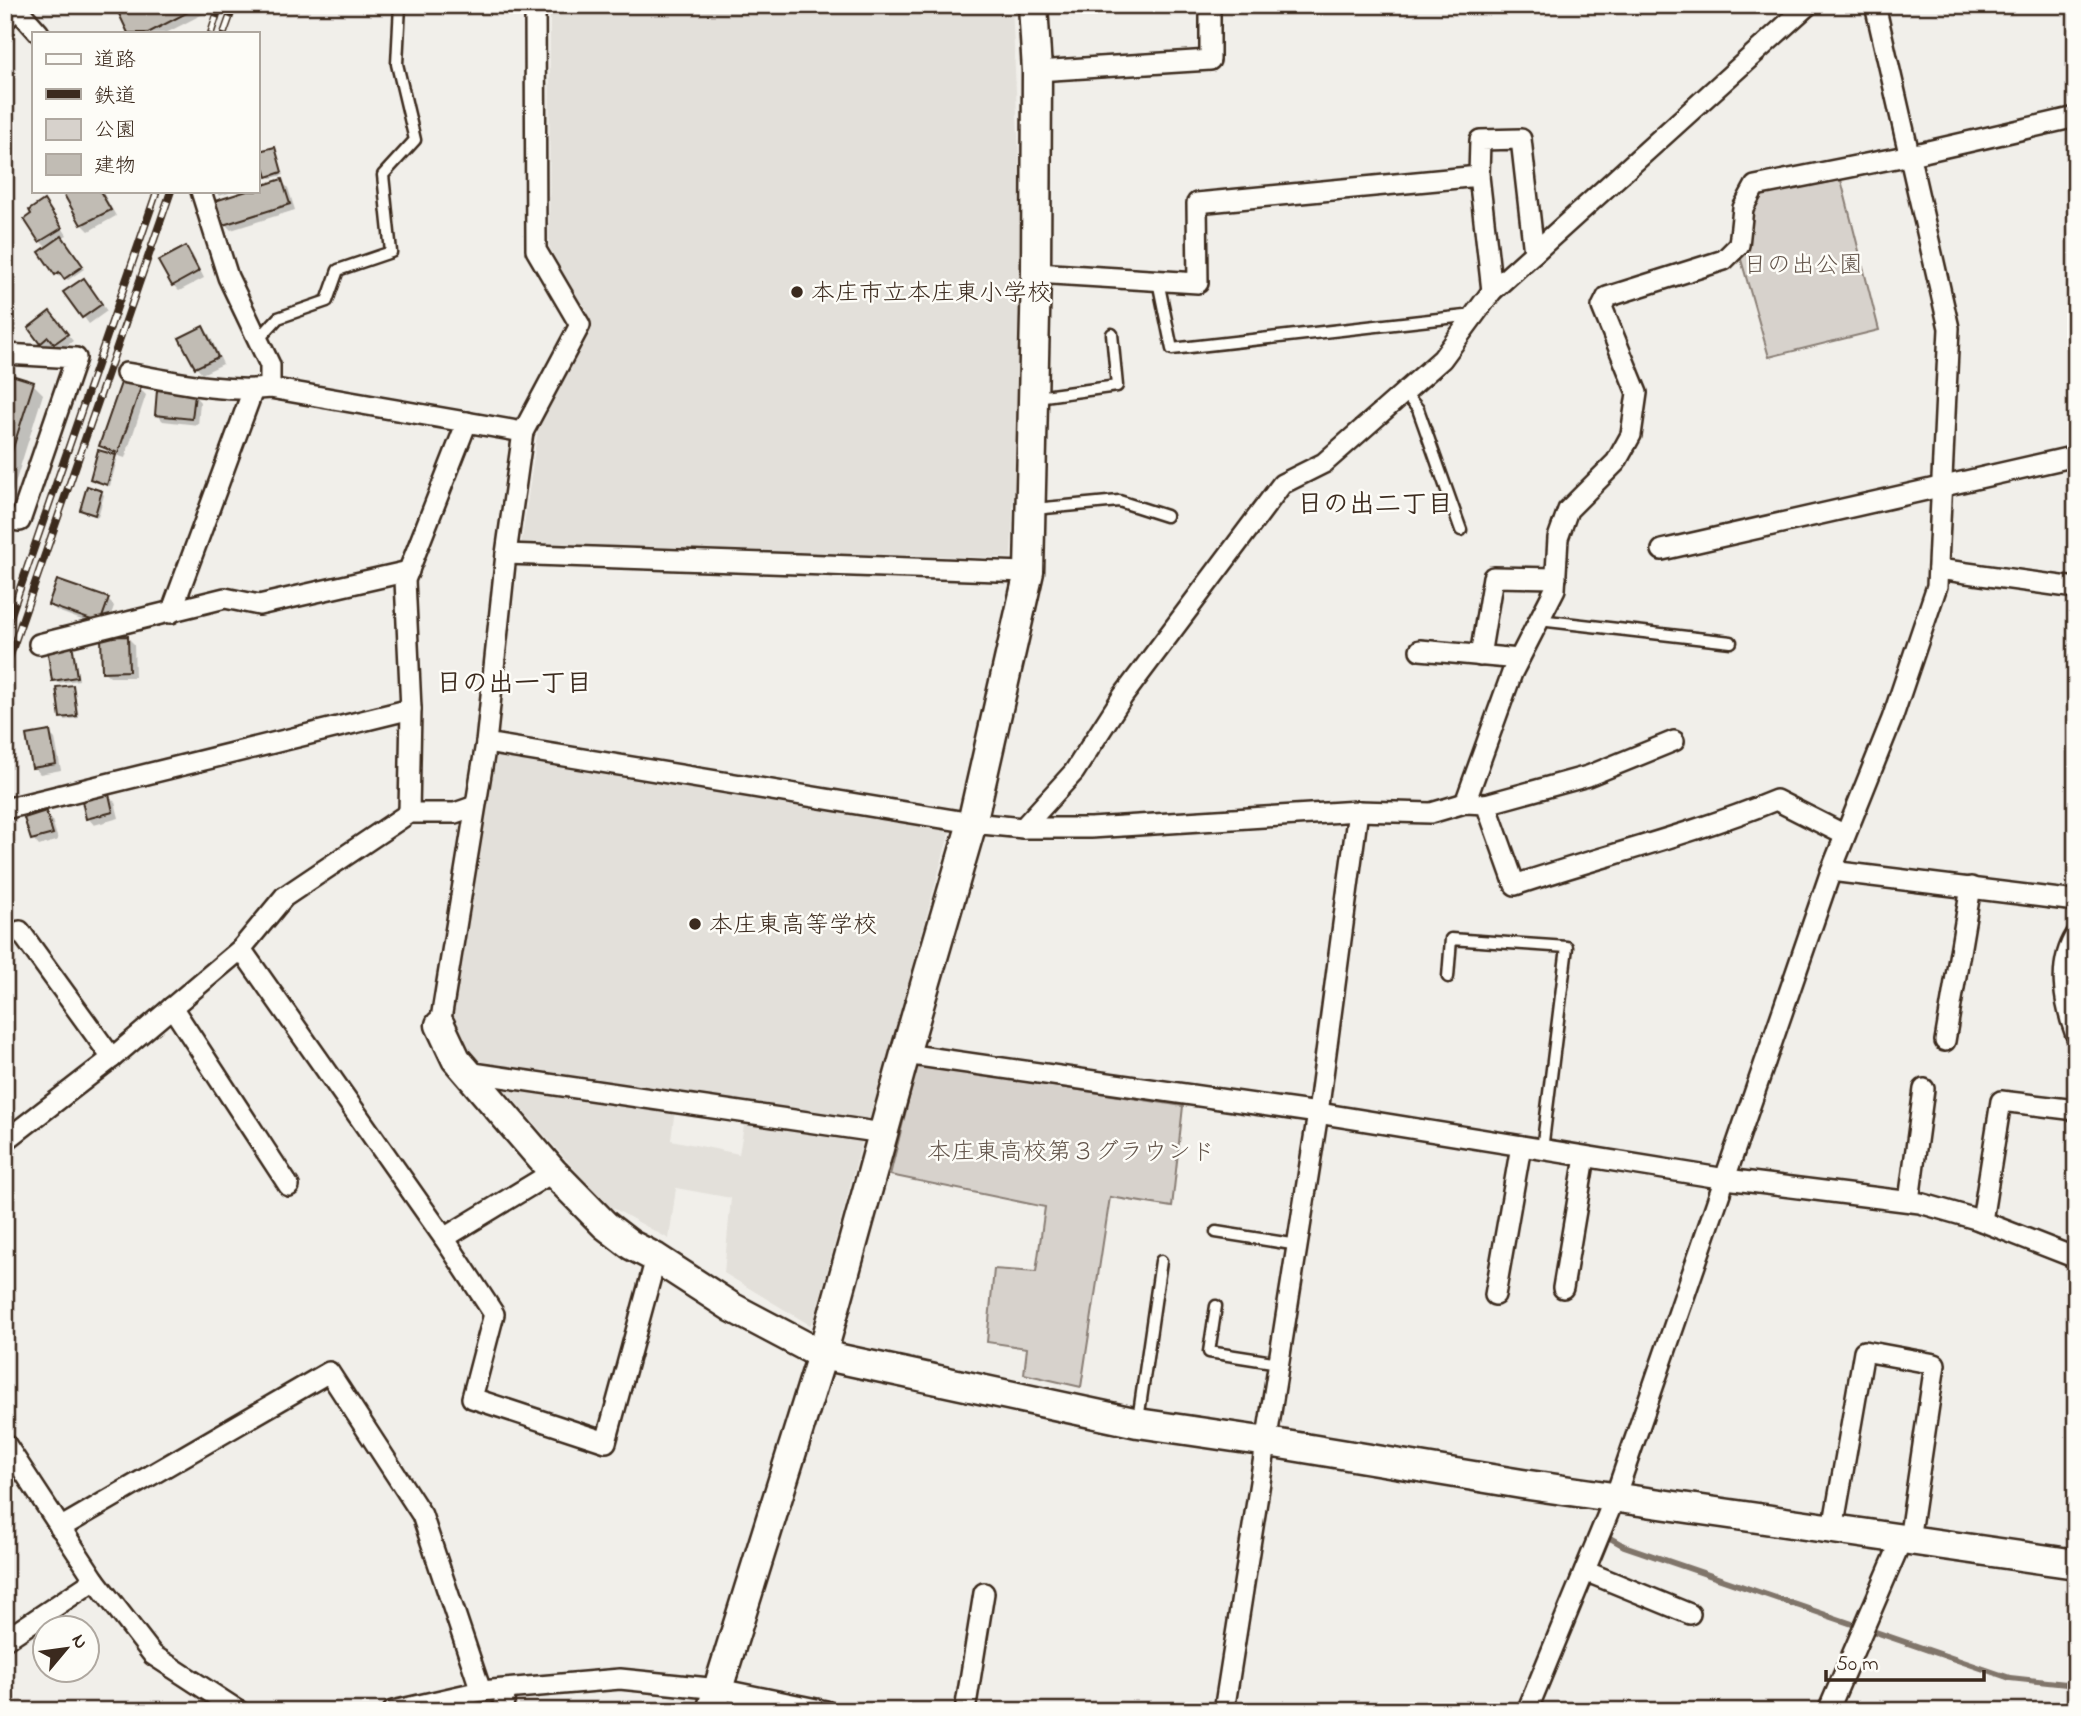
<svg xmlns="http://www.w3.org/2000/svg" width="2081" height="1716" viewBox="0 0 2081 1716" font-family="'Indie Flower','Klee One',sans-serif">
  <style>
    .built { fill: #e3e0da }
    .green { fill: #d7d2cc; stroke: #897e75; stroke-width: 2 }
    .shadow { fill: #0003 }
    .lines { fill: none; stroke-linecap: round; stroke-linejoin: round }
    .stream { stroke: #80746b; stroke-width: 6 }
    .building { fill: #c1bcb4; stroke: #3b2a1e; stroke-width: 2 }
    .lane-casing { stroke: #3b2a1e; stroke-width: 15 }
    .street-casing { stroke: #3b2a1e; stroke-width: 24 }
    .secondary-casing { stroke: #3b2a1e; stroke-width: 33 }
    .lane { stroke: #fdfcf7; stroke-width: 10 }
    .street { stroke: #fdfcf7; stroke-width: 19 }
    .secondary { stroke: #fdfcf7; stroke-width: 28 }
    .rail-casing { stroke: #3b2a1e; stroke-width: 8 }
    .rail { stroke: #fdfcf7; stroke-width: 5; stroke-dasharray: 16; stroke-linecap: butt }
    .poi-dot { fill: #3b2a1e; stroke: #fdfcf7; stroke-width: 2.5 }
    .labels { text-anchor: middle; stroke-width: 5; stroke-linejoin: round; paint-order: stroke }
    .park-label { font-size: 24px; fill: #62544a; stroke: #fdfcf7 }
    .poi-label { font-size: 24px; fill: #3b2a1e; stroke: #fdfcf7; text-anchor: start }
    .neighbourhood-label { font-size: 26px; font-weight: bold; fill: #3b2a1e; stroke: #fdfcf7 }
  </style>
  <rect width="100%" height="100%" fill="#f1efea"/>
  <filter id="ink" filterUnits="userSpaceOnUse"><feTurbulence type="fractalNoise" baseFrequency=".0143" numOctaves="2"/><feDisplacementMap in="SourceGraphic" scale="14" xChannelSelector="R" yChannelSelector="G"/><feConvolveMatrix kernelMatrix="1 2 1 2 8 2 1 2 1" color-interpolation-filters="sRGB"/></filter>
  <g filter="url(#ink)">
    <g class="built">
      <path d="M550 5H1012L1024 264 1011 558 521 545 538 428 586 321 549 246Z"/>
      <path d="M494 753 951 827 870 1123 472 1060 449 1021Z"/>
      <path d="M498 1082 675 1109 671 1140 739 1154 745 1120 863 1138 814 1320 810 1325 724 1273 731 1198 676 1188 669 1239 604 1203Z"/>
    </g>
    <g class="green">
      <path d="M1841 180 1879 330 1769 357 1740 256 1750 210 1759 195Z"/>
      <path d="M917 1065 1183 1106 1172 1207 1110 1197 1081 1387 1024 1374 1027 1348 987 1342 994 1269 1036 1272 1045 1207 890 1175Z"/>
    </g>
    <g class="shadow">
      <path d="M141 5H202L205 13 166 33H130L121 15Z"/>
      <path d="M274 149 284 175 271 178 268 176Z"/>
      <path d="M281 181 288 188 295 210 231 230 225 224 217 202Z"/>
      <path d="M64 191H102L116 216 89 231 82 224Z"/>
      <path d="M216 191H232V192L219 196Z"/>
      <path d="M44 202 67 235 61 238 84 269 68 280 63 274 59 277 57 274 42 253 48 249 40 241Z"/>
      <path d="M185 248 192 254 204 278 179 291 173 285Z"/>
      <path d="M90 287 107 311 89 324 66 293Z"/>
      <path d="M50 313 73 341 61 350 55 343 47 349 41 343Z"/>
      <path d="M202 328 209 334 223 364 202 374 196 367Z"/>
      <path d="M5 375 33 384 43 394 12 493 5 491Z"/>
      <path d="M140 389 146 395 125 458 110 453 117 460 110 486 94 482 92 479 112 456 101 445Z"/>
      <path d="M194 395 200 402 198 425 163 421 157 415Z"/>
      <path d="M101 492 104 495 98 517 85 513 82 510Z"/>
      <path d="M108 600 114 606 106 629 57 611 50 604Z"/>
      <path d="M128 638 134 644 135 677H110L103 671Z"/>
      <path d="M71 645 74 648 79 680 57 683 54 680Z"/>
      <path d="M72 687 75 690 79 718 65 720 62 717Z"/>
      <path d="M49 733 55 739 61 770 40 774 34 767Z"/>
      <path d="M108 796 115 802 119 818 94 825 88 818Z"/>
      <path d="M45 813 52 820 58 840 39 846 33 839Z"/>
      <path d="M5 854 14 882 5 884Z"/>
    </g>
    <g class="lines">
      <path class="stream" d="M1610 1538 1624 1546 2010 1678 2076 1685"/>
    </g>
    <g class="building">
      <path d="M137 5H200V6L148 33H128L119 14Z"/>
      <path d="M275 147 282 172 267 177 259 151Z"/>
      <path d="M282 179 290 204 223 225 215 201 247 191H257V187Z"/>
      <path d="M62 191H100L111 210 81 225Z"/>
      <path d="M44 200 62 228 39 242 24 219 31 214 29 210Z"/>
      <path d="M62 236 83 266 64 279 59 272 55 275 39 252Z"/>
      <path d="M186 246 199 271 172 286 158 261Z"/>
      <path d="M84 278 102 304 82 318 63 292Z"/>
      <path d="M50 311 68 334 54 344 48 337 40 344 28 328Z"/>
      <path d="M203 326 218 357 195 368 179 338Z"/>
      <path d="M5 373 34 382 5 473Z"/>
      <path d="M122 380 141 387 118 453 99 446Z"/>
      <path d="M157 390 195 394 192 419 155 415Z"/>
      <path d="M98 450 116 455 107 485 90 479Z"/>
      <path d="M87 486 102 491 95 515 80 510Z"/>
      <path d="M57 580 109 598 100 623 48 605Z"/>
      <path d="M128 636 129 671 102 672 101 637Z"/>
      <path d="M72 643 77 677 52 681 47 647Z"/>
      <path d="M73 685 77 716 60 718 56 687Z"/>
      <path d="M50 731 56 764 32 768 26 735Z"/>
      <path d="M109 794 113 812 86 819 82 801Z"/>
      <path d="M46 811 53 834 31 840 24 818Z"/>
    </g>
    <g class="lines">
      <g class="lane-casing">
        <g id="lane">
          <path d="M1158 281 1172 349 1474 315"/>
          <path d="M258 340 278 318 327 301 338 270 391 252 383 175 415 140 397 64 400 5"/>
          <path d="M1404 392 1418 409 1461 530"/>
          <path d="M1037 397 1117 386 1112 334"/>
          <path d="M1034 509 1119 501 1166 516"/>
          <path d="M1539 620 1731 642"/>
          <path d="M1448 977 1451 939 1567 947 1542 1150"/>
          <path d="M1216 1232 1298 1245"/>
          <path d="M1216 1306 1209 1352 1279 1363"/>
          <path d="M1138 1420 1161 1261"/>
        </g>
      </g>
      <g class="street-casing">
        <g id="street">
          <path d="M14 5 39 33"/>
          <path d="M1037 71 1210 60V5"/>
          <path d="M1479 176 1480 140 1521 139 1534 253"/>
          <path d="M201 191 228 277 270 365V388"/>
          <path d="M1036 273 1198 283 1197 203 1479 176 1492 291"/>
          <path d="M5 354 76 358 20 521 5 519"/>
          <path d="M126 373C173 381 222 393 270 388L523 432"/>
          <path d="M1662 550 2076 456"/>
          <path d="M506 554 1029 572"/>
          <path d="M1938 569 2076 588"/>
          <path d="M171 613 253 390"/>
          <path d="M39 644 225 598 259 605 409 571"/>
          <path d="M1420 650 1519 659"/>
          <path d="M1480 656 1493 577 1556 578"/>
          <path d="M486 743 972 823 1023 828H1091L1358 811 1431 813 1465 803 1486 804 1515 885C1602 856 1691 835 1776 800L1845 835"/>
          <path d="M1465 803 1512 673 1555 589 1558 538 1568 510 1616 462 1631 435 1637 393 1602 307 1607 297 1724 260 1739 245 1743 208 1755 186 1911 155 2076 117"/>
          <path d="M1486 804 1588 776 1674 741"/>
          <path d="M5 809 411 709"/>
          <path d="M409 813 411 709 405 580 467 422"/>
          <path d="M1023 828 1074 772 1123 696 1282 484 1324 463 1442 359 1492 291 1808 5"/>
          <path d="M1831 871 2076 901"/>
          <path d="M20 931 112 1058"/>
          <path d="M2076 935C2057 964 2064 1004 2076 1035"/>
          <path d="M241 949 444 1238 494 1314 472 1398 606 1442 656 1258"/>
          <path d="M172 1007 289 1186"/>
          <path d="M440 1025 486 743 506 554 523 432 580 325 536 250 535 5"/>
          <path d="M1945 1041 1971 887"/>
          <path d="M905 1054 1318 1113 1726 1179 1920 1203 1976 1219 2076 1258"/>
          <path d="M467 1072 883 1133"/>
          <path d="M5 1141 112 1058 241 949 284 897 409 813H455L475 806"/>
          <path d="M1909 1201 1924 1089"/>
          <path d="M1982 1221 2001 1101 2076 1110"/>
          <path d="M444 1238 553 1172"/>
          <path d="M1563 1288 1585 1157"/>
          <path d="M1495 1295 1521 1146"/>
          <path d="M5 1443 95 1580 153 1655 239 1711"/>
          <path d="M60 1528 329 1372 422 1515 481 1691"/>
          <path d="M1833 1529 1864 1351 1935 1364 1909 1540"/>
          <path d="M1585 1571 1690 1614"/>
          <path d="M5 1640 95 1580"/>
          <path d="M393 1711 481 1691 620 1679 719 1689 826 1711"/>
          <path d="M502 1711 506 1691"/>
          <path d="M965 1711 984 1593"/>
          <path d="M1224 1711 1318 1113 1358 811"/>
          <path d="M1527 1711 1615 1497 1831 871 1892 719 1937 586 1949 328 1875 5"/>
          <path d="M1828 1711 1902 1539"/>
        </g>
      </g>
      <g class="secondary-casing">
        <g id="secondary">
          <path d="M5 14 12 5"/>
          <path d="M440 1025 456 1059 553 1172 605 1225 631 1245 656 1258 733 1308 822 1355 1138 1423 1268 1442 1522 1484 2076 1564"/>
          <path d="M711 1711 822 1355 905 1054 972 823 1029 572 1036 273 1037 71 1033 5"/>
        </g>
      </g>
      <use href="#lane" class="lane"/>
      <use href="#street" class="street"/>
      <use href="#secondary" class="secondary"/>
      <g class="rail-casing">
        <g id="rail">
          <path d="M211 33 220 5"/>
          <path d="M224 33 234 5"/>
          <path d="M5 632 157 191"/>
          <path d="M5 670 171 191"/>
        </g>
      </g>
      <use href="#rail" class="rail"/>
    </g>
  </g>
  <g class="poi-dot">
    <circle cx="797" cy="292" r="7"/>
    <circle cx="695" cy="924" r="7"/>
  </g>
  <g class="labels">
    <g class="park-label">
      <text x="1803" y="272">日の出公園</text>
      <text x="1071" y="1159">本庄東高校第３グラウンド</text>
    </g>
    <g class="poi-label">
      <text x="811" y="300">本庄市立本庄東小学校</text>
      <text x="709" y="932">本庄東高等学校</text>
    </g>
    <g class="neighbourhood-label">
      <text x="1375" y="512">日の出二丁目</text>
      <text x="514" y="691">日の出一丁目</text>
    </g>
  </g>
  <rect width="2081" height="1716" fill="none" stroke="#fdfcf7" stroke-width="28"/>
  <rect x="14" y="14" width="2053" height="1688" fill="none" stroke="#3b2a1e" stroke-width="2.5" filter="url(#ink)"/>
  <rect x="32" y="32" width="228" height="161" fill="#fdfcf7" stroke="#afa8a0" stroke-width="2"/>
  <rect x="46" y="54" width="35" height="10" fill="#fdfcf7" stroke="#afa8a0" stroke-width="2"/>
  <text x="94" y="66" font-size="21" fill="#3b2a1e">道路</text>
  <rect x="46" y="89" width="35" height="10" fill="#3b2a1e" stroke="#afa8a0" stroke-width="2"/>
  <text x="94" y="102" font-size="21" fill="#3b2a1e">鉄道</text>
  <rect x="46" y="119" width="35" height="21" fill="#d7d2cc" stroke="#afa8a0" stroke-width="2"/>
  <text x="94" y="136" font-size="21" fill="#3b2a1e">公園</text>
  <rect x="46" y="154" width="35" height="21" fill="#c1bcb4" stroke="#afa8a0" stroke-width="2"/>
  <text x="94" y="172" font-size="21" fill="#3b2a1e">建物</text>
  <g transform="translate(66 1649) rotate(61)"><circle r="33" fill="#fdfcf7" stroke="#afa8a0" stroke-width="2"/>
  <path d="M0-5L12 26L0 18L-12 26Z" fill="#3b2a1e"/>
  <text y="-10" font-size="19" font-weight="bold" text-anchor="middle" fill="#3b2a1e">N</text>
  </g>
  <path d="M1826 1670v10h158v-10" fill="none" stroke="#3b2a1e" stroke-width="3.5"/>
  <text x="1836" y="1670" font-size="21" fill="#3b2a1e" stroke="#fdfcf7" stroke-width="5" paint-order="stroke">50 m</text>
</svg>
